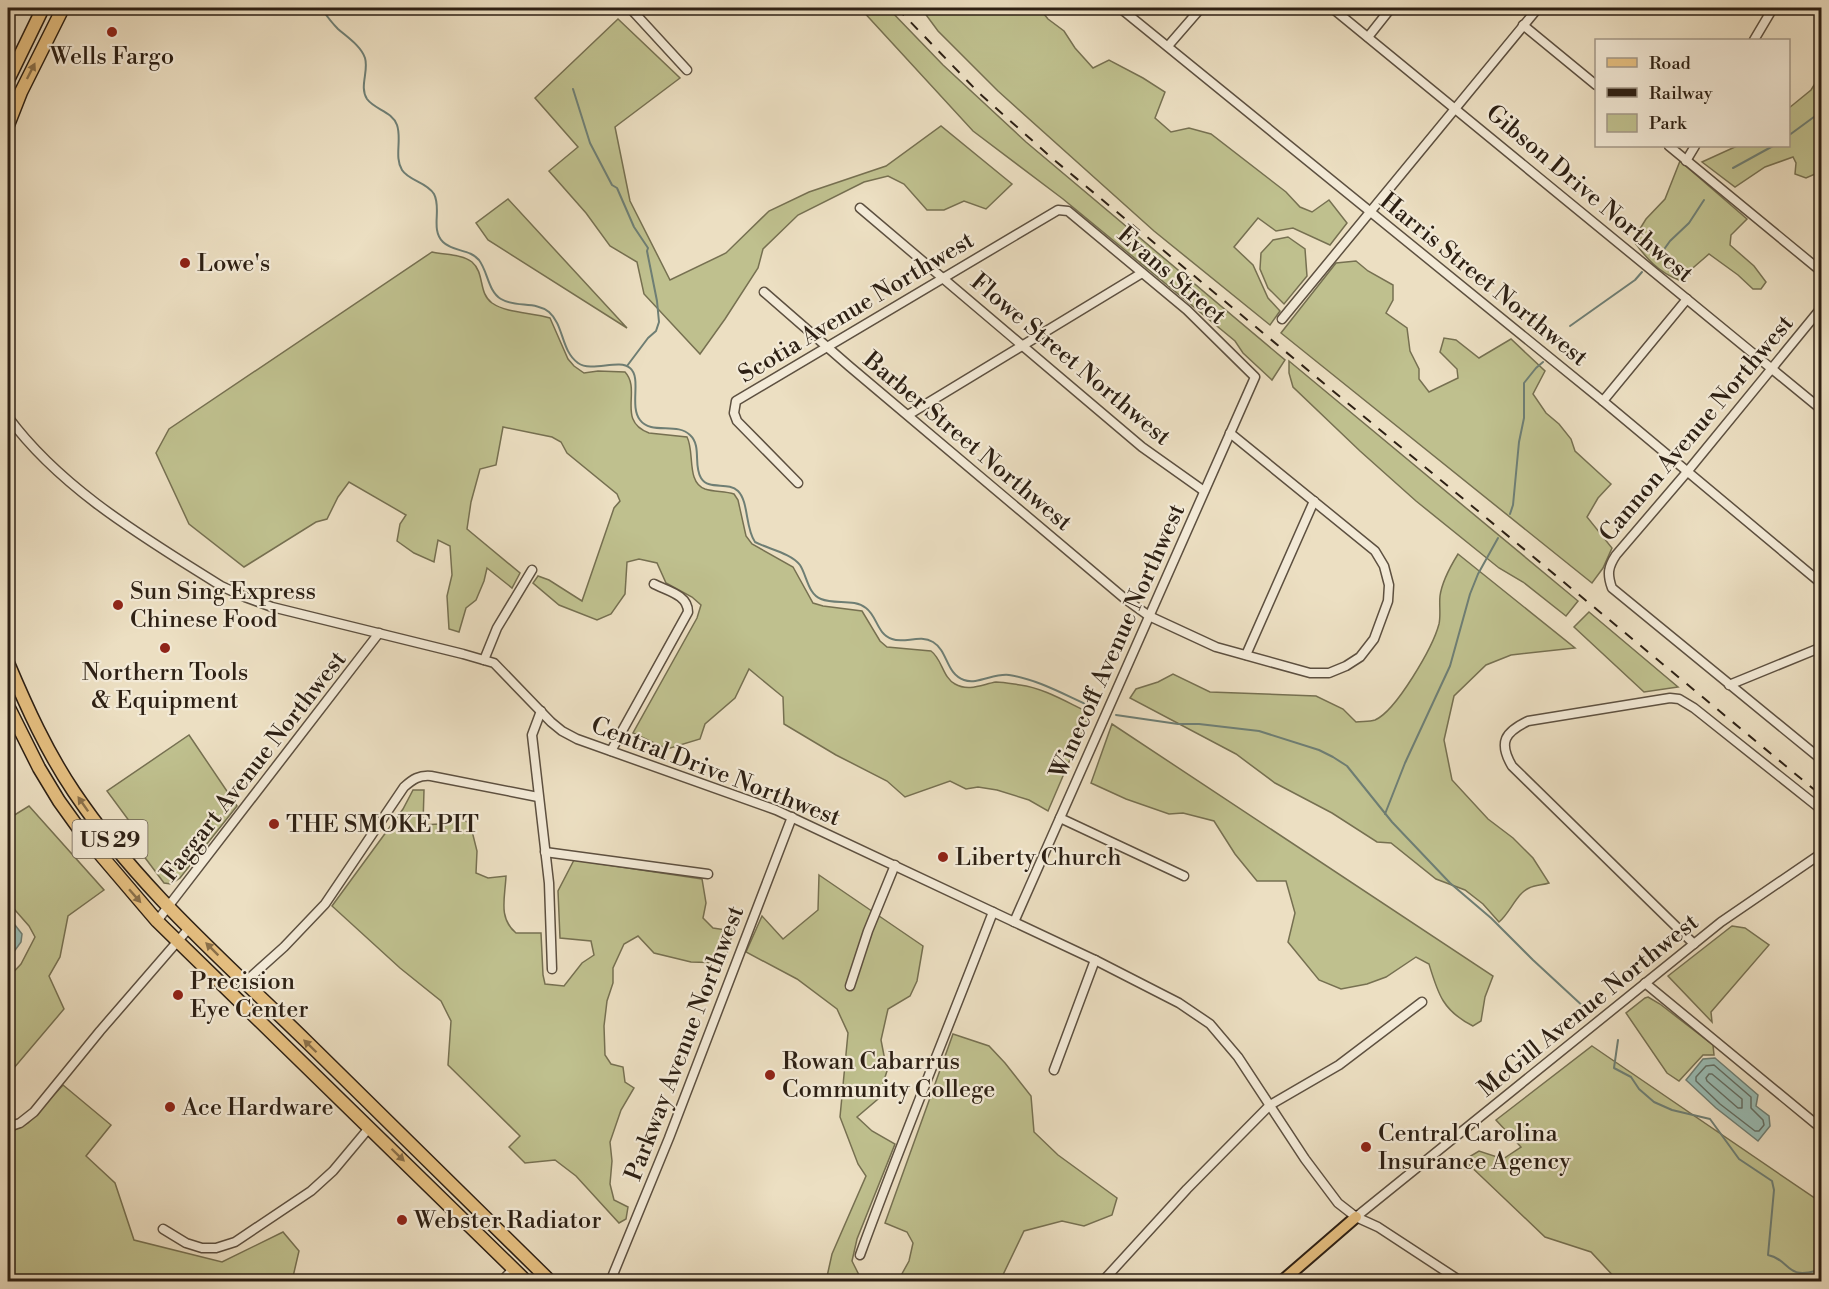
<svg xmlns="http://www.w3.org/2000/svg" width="1829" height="1289" viewBox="0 0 1829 1289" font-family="'Libre Bodoni',serif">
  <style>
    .green { fill: #bfc08e; stroke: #767051; stroke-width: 1.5 }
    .water { fill: #99bcb4; stroke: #6e7e74; stroke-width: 1.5 }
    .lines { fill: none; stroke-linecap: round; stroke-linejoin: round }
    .shore { stroke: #636e64; stroke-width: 1.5 }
    .stream { stroke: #6e7e74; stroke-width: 2 }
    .minor-casing { stroke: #5d5040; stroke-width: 11 }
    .major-casing { stroke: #2d2014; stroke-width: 14 }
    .highway-casing { stroke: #2d2014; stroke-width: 15 }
    .minor { stroke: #f3ead7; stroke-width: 8 }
    .major { stroke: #e6c081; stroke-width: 10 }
    .highway { stroke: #e6c081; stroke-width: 12 }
    .rail { stroke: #2d2014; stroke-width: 2; stroke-dasharray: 10 10; stroke-linecap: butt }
    .oneway { fill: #8a704a }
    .poi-dot { fill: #8f2418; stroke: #f3ead7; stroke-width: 2 }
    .labels { text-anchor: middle; stroke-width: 4.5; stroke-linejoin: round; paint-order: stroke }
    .shield { fill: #f3ead7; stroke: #685d4e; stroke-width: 1.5 }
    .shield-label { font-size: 22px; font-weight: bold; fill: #2d2014 }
    .poi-label { font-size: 24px; fill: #2d2014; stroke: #f3ead7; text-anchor: start }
    .street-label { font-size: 24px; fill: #2d2014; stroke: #f3ead7 }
  </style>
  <rect width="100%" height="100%" fill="#ecdfc2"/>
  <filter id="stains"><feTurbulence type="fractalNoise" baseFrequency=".00333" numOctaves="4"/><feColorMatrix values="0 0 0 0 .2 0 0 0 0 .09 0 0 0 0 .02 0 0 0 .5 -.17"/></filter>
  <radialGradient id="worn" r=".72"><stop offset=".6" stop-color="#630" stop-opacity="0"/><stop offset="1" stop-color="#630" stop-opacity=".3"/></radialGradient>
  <g class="green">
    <path d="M860 8H888L943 65 1026 142 1285 360 1272 380 1243 353 1235 341 1063 199 973 131Z"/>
    <path d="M921 8H1039L1048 19 1064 31 1075 48 1093 68 1109 60 1143 78 1165 92 1155 118 1171 132 1189 128 1211 134 1286 192 1300 207 1312 212 1329 200 1347 223 1330 245 1293 228 1276 231 1258 218 1234 247 1253 265 1268 298 1280 311 1270 325 1154 231 998 91 938 31Z"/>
    <path d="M618 19 680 78 615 127 630 201 670 280 726 253 769 211 809 192 886 166 941 126 1012 184 986 209 964 201 944 210H927L904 184 888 176 864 182 798 215 763 249 758 268 725 319 700 354 644 294 637 262 610 246 586 213 549 171 578 147 535 98Z"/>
    <path d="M1821 74 1822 171 1806 178 1795 174 1796 163 1793 157 1765 167 1735 187 1702 162 1737 146H1788L1789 108 1811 90Z"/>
    <path d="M1680 161 1747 219 1731 235 1730 245 1754 266 1766 282 1761 289H1753L1738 275 1709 254 1679 280C1658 272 1646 258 1633 240L1646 219 1665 199Z"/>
    <path d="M508 199 627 328 488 240 476 223Z"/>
    <path d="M1288 237 1305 249 1307 276 1284 304 1268 288 1260 269 1261 253 1273 240Z"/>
    <path d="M432 252C444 255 462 254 472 262 485 273 478 293 492 303 508 314 532 312 550 318L568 359 574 366 584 373 598 371 625 372C642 390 616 421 649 433L687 437C695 452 686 482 705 489 714 492 725 491 734 494L738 500 746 536 752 544 793 567 813 603 823 606 862 611 880 641 887 647 931 651C942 659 943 678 955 684 969 692 983 684 996 682 1004 682 1013 684 1020 685 1044 688 1068 703 1090 713L1048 811 1029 800 997 790 978 787 966 789 950 781 905 797 887 781 836 755 784 724 783 697 749 669 735 698 705 724 700 739 667 749 633 733 697 618 701 605 692 597 666 583 657 563 639 559 627 562 625 594 611 614 597 620 559 605 533 583 538 576 549 580 582 601 614 508 620 501 617 494 567 453 561 442 552 437 503 427 496 465 480 469 471 502 467 529 520 573 512 588 487 568 484 581 476 600 466 608 459 632 449 629 447 596 452 575 450 546 438 540 434 562 414 553 397 541 400 524 406 515 349 482 338 497 327 519 316 522 244 567 189 524 156 453 169 429Z"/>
    <path d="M1356 261 1368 271 1393 285V300L1386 313 1407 328 1410 351 1419 369V379L1429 392 1458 378 1457 369 1440 352 1444 338 1456 340 1479 358 1511 339 1545 371 1533 394 1546 413 1559 424 1571 439 1575 451 1611 484 1598 498 1587 517 1612 548 1603 568 1592 583 1281 333 1336 263Z"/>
    <path d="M1289 361 1578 601 1566 616 1523 582 1499 568 1416 501 1360 451 1293 387 1289 373Z"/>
    <path d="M1458 554 1575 648 1511 655 1486 665 1454 696 1444 740 1452 780 1488 819 1513 838 1533 858 1549 883C1543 885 1535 885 1529 888 1517 893 1510 913 1499 922L1483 904 1465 890 1436 879 1391 843 1377 842 1332 813 1275 783 1236 754 1130 698 1136 689 1158 682 1173 674 1210 692 1316 696 1343 709 1356 722C1362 721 1369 722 1375 720 1396 711 1433 647 1439 624 1441 615 1439 605 1440 596 1442 581 1450 567 1458 554Z"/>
    <path d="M1589 612 1678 687 1644 692 1574 627Z"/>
    <path d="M1112 724 1493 976 1485 997 1481 1021 1473 1026C1443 1011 1438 994 1429 964L1416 957 1386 977 1367 984 1341 989 1319 980 1288 942 1295 913 1286 881H1257L1235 854 1214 821 1183 813 1169 814 1126 799 1091 783Z"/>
    <path d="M189 735 237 806 180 878 171 884 164 883 137 847 144 841 107 791Z"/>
    <path d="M413 790H424L423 825 439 824 458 818 470 823 477 851 476 873 488 878 506 876C505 898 498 918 516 933H541L543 975 545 984 564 986 582 963 594 955 591 941 560 938 558 891 574 860 702 879 706 903 703 918 713 928 733 931 724 963 691 962 654 953 638 936 624 944 613 968V983L607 1001 604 1026 605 1055 611 1064 623 1067 625 1082 634 1088 621 1110 610 1142 612 1161 610 1184 614 1200 628 1207 626 1219 619 1223 576 1176 555 1160 525 1163 509 1147 520 1136 448 1065 451 1021 441 1001 400 968 332 906 403 809Z"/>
    <path d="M29 806 104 890 68 916 60 957 49 976 64 1009 8 1075V978L21 964 35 937 29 926 8 902V819Z"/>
    <path d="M819 875 923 946 917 981 910 996 888 1009 881 1040 887 1071 878 1099 857 1117 872 1131 895 1144 857 1239 852 1261 862 1281H826L832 1254 866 1176 858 1164 840 1117 848 1033 837 1009 797 979 746 952 762 916 783 939 818 910Z"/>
    <path d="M1732 926 1745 928 1769 945 1711 1012 1712 1022 1668 976Z"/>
    <path d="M1648 997 1660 1004 1713 1045 1714 1055H1703L1679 1081 1667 1073 1626 1013 1645 998Z"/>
    <path d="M953 1034 989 1046 1005 1063 1031 1096 1034 1132 1058 1155 1117 1198 1112 1215 1084 1226 1062 1221 1024 1231 1000 1281H898L909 1261 913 1243 907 1232 885 1223Z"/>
    <path d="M1592 1046 1816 1199 1815 1235 1821 1237V1281H1618L1591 1252 1545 1237 1464 1160 1479 1151 1503 1159 1521 1147 1496 1120Z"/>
    <path d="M63 1085 111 1125 86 1156 115 1183 134 1240 222 1262 283 1232 299 1251 292 1281H8V1132H11L28 1123Z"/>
  </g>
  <g class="water">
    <path d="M8 916 22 934 21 942 8 960Z"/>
    <path d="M1715 1058 1758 1095 1756 1106 1769 1116 1770 1126 1758 1141 1716 1108 1686 1080 1703 1059Z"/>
  </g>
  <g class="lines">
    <g class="shore">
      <path d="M1714 1065 1751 1097V1108L1763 1120 1764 1125 1759 1131H1755L1720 1104 1696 1081V1077L1706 1066Z"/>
      <path d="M1709 1074H1712L1742 1099V1108H1738L1707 1081 1706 1078Z"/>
    </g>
    <g class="stream">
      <path d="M321 8C326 15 331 22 338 29 347 37 361 46 365 58 369 71 359 87 367 99 375 110 392 111 397 125 402 139 394 157 402 170 409 181 427 182 434 194 442 209 430 229 443 242 453 252 470 249 479 260 488 272 488 291 501 299 515 308 536 301 549 312 564 325 561 351 578 363 592 373 619 358 630 368 642 378 629 406 640 420 651 435 677 422 690 435 702 446 693 465 701 478 709 491 728 481 738 491 749 502 745 528 755 542 768 549 791 553 800 565 807 576 808 594 821 599 835 605 854 598 866 608 877 616 877 634 892 639 904 644 920 634 933 642 948 651 946 674 964 680 977 685 994 673 1009 675 1037 679 1065 695 1090 706"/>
      <path d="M573 89 590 143 612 185 617 188 634 227 648 248 647 251 657 301 659 322 656 331 648 338 627 366"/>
      <path d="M1788 136 1822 111"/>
      <path d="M1733 168 1773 146"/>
      <path d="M1660 255 1670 241 1689 223 1704 200"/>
      <path d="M1570 326 1635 280 1642 272"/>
      <path d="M1510 514 1513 505 1519 442 1524 418V383L1536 368 1543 362"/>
      <path d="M1116 715 1178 724H1199L1259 731 1319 750 1333 757 1347 766 1392 822 1450 883 1491 918 1533 960 1586 1009"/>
      <path d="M1385 814 1405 763 1450 666 1470 594 1478 574 1498 538"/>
      <path d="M1618 1040 1614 1068 1631 1077 1639 1089 1654 1102 1672 1110 1710 1119 1739 1159 1772 1181 1774 1190 1768 1255C1792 1260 1784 1282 1822 1269"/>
    </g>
    <g class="minor-casing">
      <g id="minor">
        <path d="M630 8 687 70"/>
        <path d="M1120 8 1603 401 1822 584"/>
        <path d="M1332 8 1822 410"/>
        <path d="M1523 25 1596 85"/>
        <path d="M1368 37 1391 8"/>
        <path d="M1754 40 1773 8"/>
        <path d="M1168 46 1201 8"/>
        <path d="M1669 146 1822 272"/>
        <path d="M1686 161 1695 146"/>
        <path d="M860 208 1142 447 1204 491"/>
        <path d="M764 292 849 366 1124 598 1149 616 1216 647 1310 673H1329L1346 666 1360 657 1374 639 1388 601 1389 585 1384 566 1375 551 1230 433"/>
        <path d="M1822 307 1687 472 1616 555C1608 567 1607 574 1612 588L1822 760"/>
        <path d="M1282 319 1538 8"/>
        <path d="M1603 401 1687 299"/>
        <path d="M908 415 1142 273"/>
        <path d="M8 417C62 490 145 538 221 586L245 597 272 607 463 654 494 663 551 722 562 731 577 739 776 810 1095 960 1179 1003 1210 1024 1238 1057 1305 1159 1338 1203 1356 1217 1378 1227 1462 1282"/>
        <path d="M798 483 737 421 734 413 736 401 1058 210 1068 211 1187 310 1255 377 1014 922"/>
        <path d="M1246 655 1314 501"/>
        <path d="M484 660 497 628 532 570"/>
        <path d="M1729 685 1822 647"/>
        <path d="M541 711 532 735 549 883 552 969"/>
        <path d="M611 751 688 612C688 595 668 591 654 584"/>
        <path d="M1060 818 1184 876"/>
        <path d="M545 852 708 874"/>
        <path d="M157 921 379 633"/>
        <path d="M1694 944 1512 766C1498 742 1505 732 1528 721L1670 698 1679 699 1694 708 1822 810"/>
        <path d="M245 982 284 947 325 904 404 787C413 779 419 775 431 776L538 797"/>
        <path d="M1645 983 1822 1129"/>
        <path d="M850 986 868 931 895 865"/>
        <path d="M1054 1070 1095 960"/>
        <path d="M8 1127 20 1123 34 1112 100 1031 190 927"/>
        <path d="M1356 1217 1721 922 1822 853"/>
        <path d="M163 1229 186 1243 202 1248H216L235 1242 311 1191 333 1171 369 1128"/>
        <path d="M860 1255C902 1140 949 1026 993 912"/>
        <path d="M501 1282 514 1268"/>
        <path d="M610 1282 669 1138 792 817"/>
        <path d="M1102 1282 1187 1189 1270 1105 1339 1065 1422 1002"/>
      </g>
    </g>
    <g class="major-casing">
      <path id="major" d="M1281 1282 1356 1217"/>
    </g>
    <g class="highway-casing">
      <g id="highway">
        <path d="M8 80 43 8"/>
        <path d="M8 125 21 92 63 8"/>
        <path d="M8 663C27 708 47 752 74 792 137 886 225 962 305 1040 387 1121 469 1201 551 1282"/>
        <path d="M8 706 39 768 59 801 82 833 157 921 527 1282"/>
      </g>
    </g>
    <use href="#minor" class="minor"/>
    <use href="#major" class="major"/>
    <use href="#highway" class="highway"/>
    <path class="rail" d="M897 8 979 93 1053 159 1822 796"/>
  </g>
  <defs><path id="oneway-solid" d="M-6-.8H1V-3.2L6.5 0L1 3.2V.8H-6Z" transform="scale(1.5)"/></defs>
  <g class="oneway">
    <use href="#oneway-solid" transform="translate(31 71) rotate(-63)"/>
    <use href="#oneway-solid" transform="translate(83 804) rotate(-125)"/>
    <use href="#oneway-solid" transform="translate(135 896) rotate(49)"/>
    <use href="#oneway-solid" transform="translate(212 949) rotate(-135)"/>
    <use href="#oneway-solid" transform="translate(310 1046) rotate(-136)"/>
    <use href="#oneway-solid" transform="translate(398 1155) rotate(44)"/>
  </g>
  <g class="poi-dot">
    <circle cx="112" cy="32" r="6"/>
    <circle cx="185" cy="263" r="6"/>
    <circle cx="118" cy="605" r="6"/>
    <circle cx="165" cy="648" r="6"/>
    <circle cx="274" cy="824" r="6"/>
    <circle cx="943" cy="857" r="6"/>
    <circle cx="178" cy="995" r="6"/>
    <circle cx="770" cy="1075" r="6"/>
    <circle cx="170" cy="1107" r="6"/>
    <circle cx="1366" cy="1147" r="6"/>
    <circle cx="402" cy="1220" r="6"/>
  </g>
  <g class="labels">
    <rect class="shield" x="72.5" y="820" width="75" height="38" rx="4.5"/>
    <g class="shield-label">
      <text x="110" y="847">US 29</text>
    </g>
    <g class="poi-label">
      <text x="112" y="64" text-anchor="middle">Wells Fargo</text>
      <text x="197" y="271">Lowe's</text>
      <text x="130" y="599">Sun Sing Express<tspan x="130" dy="28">Chinese Food</tspan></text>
      <text x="165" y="680" text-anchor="middle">Northern Tools<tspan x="165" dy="28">&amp; Equipment</tspan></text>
      <text x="286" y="832">THE SMOKE PIT</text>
      <text x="955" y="865">Liberty Church</text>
      <text x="190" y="989">Precision<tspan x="190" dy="28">Eye Center</tspan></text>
      <text x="782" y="1069">Rowan Cabarrus<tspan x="782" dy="28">Community College</tspan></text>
      <text x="182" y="1115">Ace Hardware</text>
      <text x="1378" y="1141">Central Carolina<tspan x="1378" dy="28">Insurance Agency</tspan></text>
      <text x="414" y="1228">Webster Radiator</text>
    </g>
    <g class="street-label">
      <text transform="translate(1590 193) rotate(40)" y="8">Gibson Drive Northwest</text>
      <text transform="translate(1172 275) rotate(41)" y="8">Evans Street</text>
      <text transform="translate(1484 279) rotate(39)" y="8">Harris Street Northwest</text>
      <text transform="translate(856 307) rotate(-31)" y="8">Scotia Avenue Northwest</text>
      <text transform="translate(1071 359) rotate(40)" y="8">Flowe Street Northwest</text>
      <text transform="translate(1696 428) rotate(-50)" y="8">Cannon Avenue Northwest</text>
      <text transform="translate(968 441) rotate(40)" y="8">Barber Street Northwest</text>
      <text transform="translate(1117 641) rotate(-66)" y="8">Winecoff Avenue Northwest</text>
      <text transform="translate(253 766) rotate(-52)" y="8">Faggart Avenue Northwest</text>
      <text transform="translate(716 771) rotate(21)" y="8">Central Drive Northwest</text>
      <text transform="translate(1588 1005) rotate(-39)" y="8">McGill Avenue Northwest</text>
      <text transform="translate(684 1043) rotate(-69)" y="8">Parkway Avenue Northwest</text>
    </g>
  </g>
  <rect width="1829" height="1289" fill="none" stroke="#ecdfc2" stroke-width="30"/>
  <rect x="9" y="9" width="1811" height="1271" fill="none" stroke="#2d2014" stroke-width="3"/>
  <rect x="15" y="15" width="1799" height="1259" fill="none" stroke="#2d2014" stroke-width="1.5"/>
  <rect x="1595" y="39" width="195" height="108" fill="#f3ead7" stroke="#a49989" stroke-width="1.5"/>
  <rect x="1607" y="58" width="30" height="9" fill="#e6c081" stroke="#a49989" stroke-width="1.5"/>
  <text x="1649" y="69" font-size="18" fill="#2d2014">Road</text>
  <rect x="1607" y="88" width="30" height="9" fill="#2d2014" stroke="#a49989" stroke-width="1.5"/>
  <text x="1649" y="99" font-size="18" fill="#2d2014">Railway</text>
  <rect x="1607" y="114" width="30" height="18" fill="#bfc08e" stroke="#a49989" stroke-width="1.5"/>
  <text x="1649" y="129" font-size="18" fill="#2d2014">Park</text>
  <rect width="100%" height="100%" filter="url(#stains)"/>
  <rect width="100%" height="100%" fill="url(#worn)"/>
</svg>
